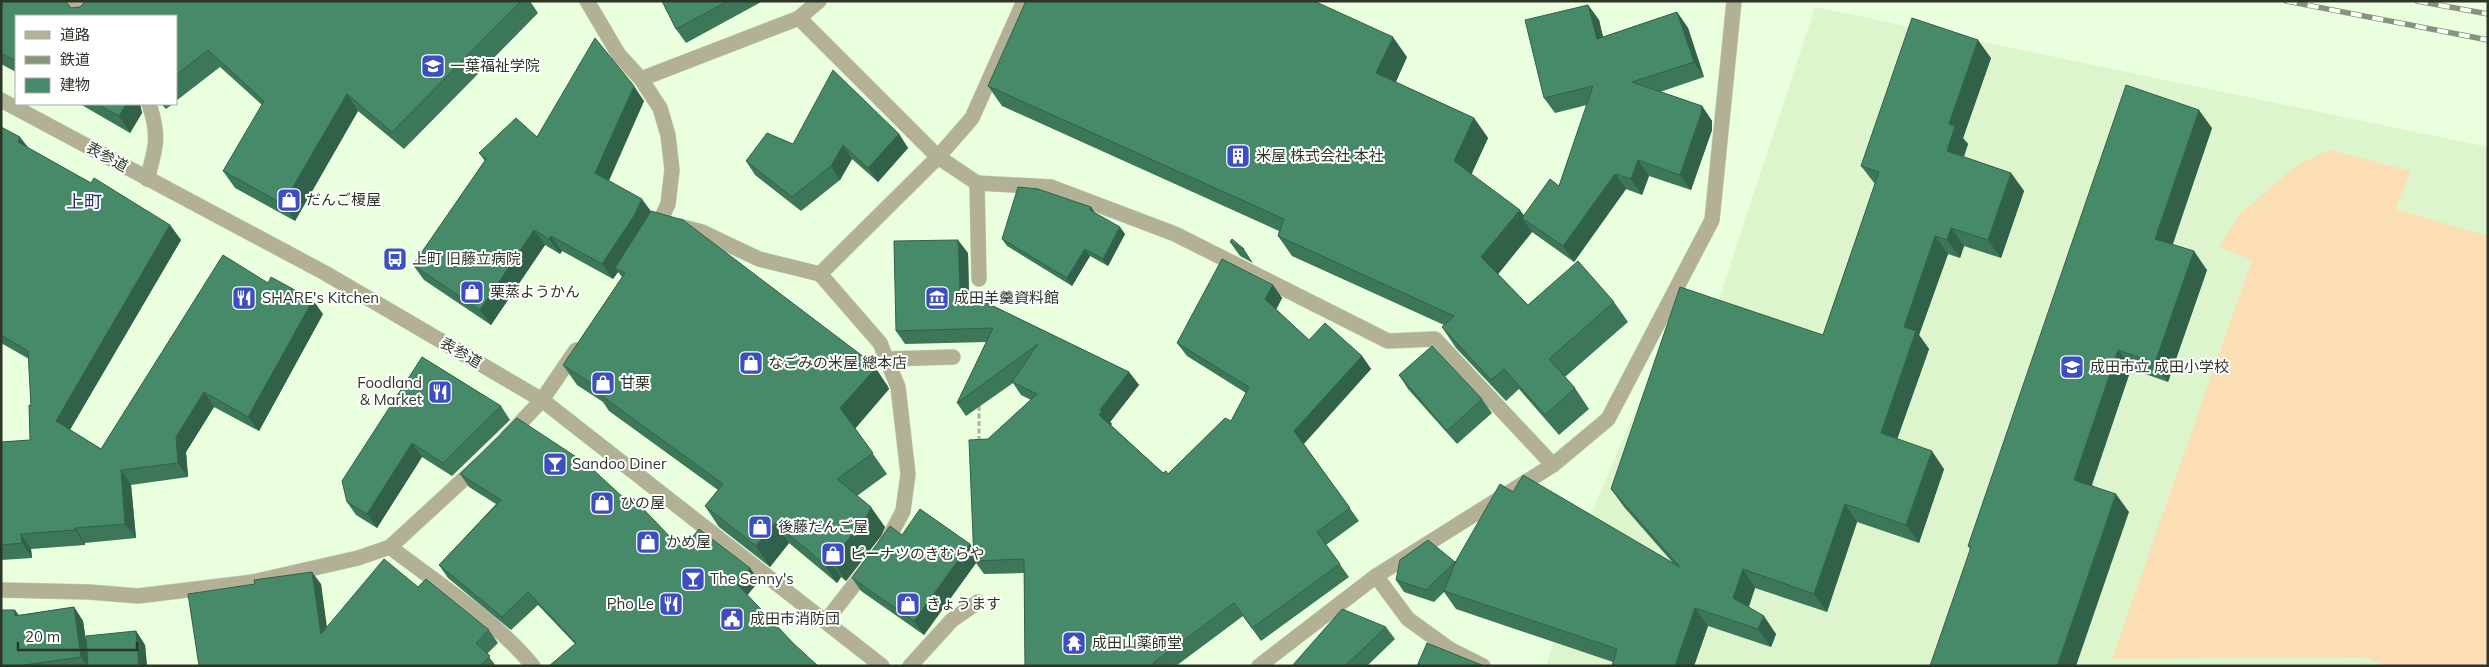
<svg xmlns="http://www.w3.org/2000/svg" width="2489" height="667" viewBox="0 0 2489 667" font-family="Mulish,'Noto Sans JP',sans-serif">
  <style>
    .built { fill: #dcf5cd }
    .pitch { fill: #fbdeb3 }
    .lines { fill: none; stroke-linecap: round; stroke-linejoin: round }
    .lane-casing { stroke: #c8dbbc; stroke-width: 16 }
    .street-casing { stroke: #c8dbbc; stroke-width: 16 }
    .path { stroke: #a5b69b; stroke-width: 3; stroke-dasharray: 5 2.5; stroke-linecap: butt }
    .lane { stroke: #b2b195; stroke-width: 15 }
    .street { stroke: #b2b195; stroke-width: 15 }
    .rail-casing { stroke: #85947d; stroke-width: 5.5 }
    .rail { stroke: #fff; stroke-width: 4; stroke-dasharray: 11; stroke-linecap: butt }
    .wall { fill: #3d775a }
    .shaded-wall { fill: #32614a }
    .building { fill: #478a69; stroke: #32614a }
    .labels { text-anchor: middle; stroke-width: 4; stroke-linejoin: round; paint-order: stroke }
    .poi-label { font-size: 15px; fill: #2d3528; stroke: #fff; text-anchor: start }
    .street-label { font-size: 15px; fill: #2d3528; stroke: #fff }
    .quarter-label { font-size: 18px; fill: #28346d; stroke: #fff }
  </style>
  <rect width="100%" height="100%" fill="#eaffdd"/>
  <path class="built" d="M1815 7 2488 147V666H1546L1589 518 1626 432 1686 301 1719 299Z"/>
  <path class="pitch" d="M2329 150 2411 171 2395 209 2488 236V666H2387L2365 657 2112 659 2252 260 2219 247 2241 213 2297 165Z"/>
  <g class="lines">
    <g class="lane-casing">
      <g id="lane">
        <path d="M76 1 87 16"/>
        <path d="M938 157 972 118 1024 1"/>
        <path d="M147 179C156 148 160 136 149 104"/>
        <path d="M979 279 977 183 1051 187 1175 234 1388 341 1435 339 1553 465"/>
        <path d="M887 359 953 357"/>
        <path d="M390 547C438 584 494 619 533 666"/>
        <path d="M910 666 952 620 978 602"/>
      </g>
    </g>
    <g class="street-casing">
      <g id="street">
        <path d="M587 1 619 55 641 79 660 108 668 135 672 170 668 204 655 232"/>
        <path d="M799 18 938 157 977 183"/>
        <path d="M641 79 799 18 819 1"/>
        <path d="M1 100 325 273 542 400 882 666"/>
        <path d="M679 226 702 232 759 259 820 274 880 343 898 387 908 474 903 511 884 547"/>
        <path d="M820 274 938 157"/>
        <path d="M508 436 542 400 576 350"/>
        <path d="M1376 576 1408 619 1451 650 1483 666"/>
        <path d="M1 590 89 592 138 596 253 582 358 558 390 547 478 466"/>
        <path d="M826 621 868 567"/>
        <path d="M1259 666 1376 576 1553 465 1608 419 1712 220 1734 1"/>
      </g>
    </g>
    <path class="path" d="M979 441V405"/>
    <use href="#lane" class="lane"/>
    <use href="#street" class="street"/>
    <g class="rail-casing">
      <g id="rail">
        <path d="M2286 1 2488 40"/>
        <path d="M2417 1 2488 14"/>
      </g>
    </g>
    <use href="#rail" class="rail"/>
  </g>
  <g class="wall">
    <path d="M1 1H68V4L71 8 80 7 84 3V1H530L538 13 404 149 358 111 295 221 235 188 223 171 262 105 220 67 176 101V16H16V72L1 64Z"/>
    <path d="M662 1H763L686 43 676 29Z"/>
    <path d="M1588 5 1599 20 1603 37 1677 12 1688 28 1704 77 1660 92 1702 106 1712 121V130L1691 190 1649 176 1642 195 1626 189 1574 262 1532 232 1498 274 1528 305 1614 302 1628 322 1565 377 1575 388 1589 409 1559 435 1519 389 1506 401 1456 348 1442 327 1444 325 1292 256 1278 236 1279 231 1002 106 988 86 1407 57 1396 82 1474 118 1488 138 1471 174 1524 216 1559 186 1587 105 1555 113 1544 98Z"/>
    <path d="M1991 58 1963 138 1968 144 1964 157 2011 173 2024 191 2001 258 1964 246 1960 258 1948 254 1919 335 1929 349 1897 439 1944 469 1919 543 1857 522 1827 612 1755 588 1749 607 1776 634 1771 647 1708 626 1694 666H1612L1613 662 1456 609 1444 592 1434 602 1404 592 1396 580 1455 562 1513 492 1673 563 1624 507 1611 489 1823 335 1875 184 1861 166Z"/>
    <path d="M644 101 609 181 887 385 889 389 855 428 887 474 857 496 885 527 881 536 846 581 841 577 837 583 789 543 770 567 719 527 705 506 718 490 609 411 603 402 577 385 563 365 622 277 618 272 613 279 562 251 560 254 545 245 491 325 424 280 413 265 485 161 479 153 537 137Z"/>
    <path d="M80 104H140L142 113 130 133Z"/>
    <path d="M161 104H173L166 109Z"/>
    <path d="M1 127 28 148 91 183 170 225 181 240 70 430 101 449 268 283 323 314 259 431 214 407 186 452 188 477 131 485 136 538 85 543V545L31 549 32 558 1 560V442L30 440 31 406 29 359 1 343Z"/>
    <path d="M2212 128 2173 244 2207 270 2168 382 2131 369 2092 485 2129 512 1970 549 1968 546Z"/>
    <path d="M899 134 908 148 878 182 852 159 840 180 801 211 755 175 746 161 793 144Z"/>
    <path d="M1096 214 1125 234 1108 266 1090 256 1072 286 1007 246 1002 239Z"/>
    <path d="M1230 242 1244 249 1253 263 1240 256Z"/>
    <path d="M968 253 969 294 1129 372 1139 385 1110 422 1112 424 1111 425 1163 473 1168 474 1231 421 1246 393 1187 356 1177 343 1273 285 1282 298 1276 310 1309 340 1362 356 1371 369 1304 444 1359 521 1326 545 1349 577 1261 641 1243 616 1176 666H1025L1024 573 984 574 976 563 924 635 861 591 852 578 902 535 970 544 974 550 988 439 1031 400 1021 395 1013 383 966 416 957 403 987 342 905 344 896 331Z"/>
    <path d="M422 357 501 406 510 420 452 476 422 457 377 528 356 515 347 502Z"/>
    <path d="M1399 375 1482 399 1492 413 1457 444 1408 389Z"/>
    <path d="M460 474 627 501 674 541 750 568 759 581 747 595 575 644 538 605 511 630 448 578 439 565 496 504 469 487Z"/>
    <path d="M321 584 327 627 418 587 489 630 498 643 487 654 496 666H199Z"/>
    <path d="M74 607 83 621 86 642 136 631 145 645 147 666H1L19 615Z"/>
    <path d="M1386 627 1395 639 1367 666H1292Z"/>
  </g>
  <g class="shaded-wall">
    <path d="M1588 5 1599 20 1607 54 1597 39Z"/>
    <path d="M1677 12 1688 28 1704 77 1694 62Z"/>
    <path d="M1393 37 1407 57 1390 94 1376 73Z"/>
    <path d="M1978 40 1991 58 1963 138 1968 144 1959 169 1947 151 1949 124Z"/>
    <path d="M634 86 644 101 605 188 595 173Z"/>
    <path d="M347 94 358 111 295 221 283 204Z"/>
    <path d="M126 104H140L142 113 130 133 119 116Z"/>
    <path d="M1702 106 1712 121V130L1691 190 1680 175Z"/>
    <path d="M2199 110 2212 128 2168 257 2155 239Z"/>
    <path d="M1474 118 1488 138 1468 182 1454 161Z"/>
    <path d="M899 134 908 148 878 182 868 168Z"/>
    <path d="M20 137 31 151 18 142Z"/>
    <path d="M843 145 852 159 840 180 831 166Z"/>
    <path d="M1638 160 1649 176 1642 195 1631 179Z"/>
    <path d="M2011 173 2024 191 2001 258 1988 240Z"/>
    <path d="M1615 174 1626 189 1574 262 1563 246Z"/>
    <path d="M642 199 653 214 615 268 618 272 613 279 602 264Z"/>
    <path d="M1091 207 1096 214 1090 210Z"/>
    <path d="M1520 210 1529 222 1522 218 1532 232 1495 278 1481 257Z"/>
    <path d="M170 225 181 240 66 436 56 421Z"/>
    <path d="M1120 227 1125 234 1108 266 1103 259Z"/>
    <path d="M1951 228 1964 246 1960 258 1947 240Z"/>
    <path d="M534 230 545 245 491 325 480 310Z"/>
    <path d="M551 236 562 251 560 254 549 239Z"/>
    <path d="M1935 236 1948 254 1919 335 1929 349 1893 451 1881 433 1904 327Z"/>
    <path d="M958 240 968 253 969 303 960 290Z"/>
    <path d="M1085 249 1090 256 1072 286 1067 278Z"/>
    <path d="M2194 251 2207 270 2168 382 2155 363Z"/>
    <path d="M1273 285 1282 298 1274 313 1265 299Z"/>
    <path d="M313 300 323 314 259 431 248 417Z"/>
    <path d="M2118 350 2131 369 2087 498 2074 480Z"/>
    <path d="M1362 356 1371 369 1303 444 1294 431Z"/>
    <path d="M873 364 887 385 889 389 855 429 840 408Z"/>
    <path d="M1129 372 1139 385 1110 422 1112 424 1108 428 1099 415 1100 410Z"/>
    <path d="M204 392 214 407 186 452 188 477 178 463 176 437Z"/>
    <path d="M412 443 422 457 377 528 367 514Z"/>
    <path d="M1932 451 1944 469 1919 543 1906 525Z"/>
    <path d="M121 470 131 485 136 538 125 524Z"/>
    <path d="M2116 494 2129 512 2076 666H2057Z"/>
    <path d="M1845 504 1857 522 1827 612 1814 594Z"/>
    <path d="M871 507 885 527 881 536 846 581 832 560Z"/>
    <path d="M775 523 789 543 770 567 756 546Z"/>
    <path d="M75 528 85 543V545L75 530Z"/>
    <path d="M21 534 31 549 32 558 22 543Z"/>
    <path d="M970 544 979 558 974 561 976 563 924 635 914 621Z"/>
    <path d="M827 557 841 577 837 583 822 562Z"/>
    <path d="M750 568 759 581 746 597 737 584Z"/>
    <path d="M1743 569 1755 588 1745 616 1733 598Z"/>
    <path d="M312 572 321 584 329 647 321 634Z"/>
    <path d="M74 607 83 621 90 666H87L81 657Z"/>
    <path d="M1695 608 1708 626 1694 666H1675Z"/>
    <path d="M15 610 25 623 15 616Z"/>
    <path d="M1764 616 1776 634 1771 647 1758 629Z"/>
    <path d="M136 631 145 645 147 666H139Z"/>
  </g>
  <g class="building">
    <path d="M1 1H66L71 8 80 7 84 3V1H521L392 132 347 94 283 204 223 171 264 101 208 50 176 75V16H16V57L14 60 1 53Z"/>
    <path d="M662 1H728L676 29Z"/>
    <path d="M1026 1H1314L1393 37 1376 73 1474 118 1454 161 1520 210 1481 257 1528 305 1578 261 1614 302 1549 359 1575 388 1545 415 1504 369 1491 380 1442 327 1454 316 1278 236 1284 219 988 86Z"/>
    <path d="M1588 5 1597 39 1677 12 1694 62 1632 82 1702 106 1701 114 1680 175 1638 160 1631 179 1615 174 1563 246 1522 218 1550 179 1559 186 1593 86 1544 98 1525 20Z"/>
    <path d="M1912 18 1978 40 1949 124 1955 126 1947 151 2011 173 1988 240 1951 228 1947 240 1935 236 1904 327 1916 331 1881 433 1932 451 1906 525 1845 504 1814 594 1743 569 1733 598 1764 616 1758 629 1695 608 1675 666H1612L1617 649 1444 591 1456 561 1500 484 1513 492 1523 475 1680 567 1611 489 1680 287 1823 335 1879 172 1861 166Z"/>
    <path d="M595 38 634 86 595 173 642 199 634 216 602 264 551 236 549 239 534 230 480 310 413 265 486 159 479 153 516 118 537 137Z"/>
    <path d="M833 70 899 134 868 168 843 145 831 166 792 197 746 161 767 133 793 144Z"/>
    <path d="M2126 85 2199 110 2155 239 2194 251 2155 363 2118 350 2074 480 2116 494 2057 666H1930L1971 547 1968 546Z"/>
    <path d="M97 104H126L119 116Z"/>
    <path d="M1 127 20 137 18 142 91 183 94 178 170 225 56 421 101 449 223 255 268 283 271 277 313 300 248 417 204 392 176 437 178 463 121 470 125 524 75 528V530L21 534 22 543 1 545V442L30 440 29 405 31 406 28 351 1 335Z"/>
    <path d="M1018 187 1038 189 1091 207 1090 210 1120 227 1103 259 1085 249 1067 278 1002 239Z"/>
    <path d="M651 211 683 220 873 364 875 369 840 408 873 453 837 479 871 507 867 516 832 560 827 557 822 562 775 523 756 546 705 506 723 484 595 391 597 387 563 365 625 273 615 268Z"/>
    <path d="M1232 239 1244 249 1230 242Z"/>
    <path d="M958 240 960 290 1129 372 1100 410 1102 411 1099 415 1163 473 1166 471 1168 474 1225 418 1231 421 1249 387 1177 343 1222 259 1273 285 1265 299 1309 340 1325 323 1362 356 1294 431 1350 508 1317 532 1340 564 1252 628 1234 603 1153 663 1158 666H1025L1024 559 974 561 969 440 988 439 1037 394 1012 382 1038 344 957 403 993 328 896 331 894 241Z"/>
    <path d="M1432 346 1482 399 1447 431 1399 375Z"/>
    <path d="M422 357 501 406 443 463 412 443 367 514 347 502 342 481Z"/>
    <path d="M517 418 587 464 627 501 631 496 674 541 678 537 686 545 699 529 750 568 737 584 794 644 818 666H549L576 643 528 592 502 617 439 565 501 500 460 474Z"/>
    <path d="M920 509 970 544 914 621 852 578 890 526 902 535Z"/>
    <path d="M1428 540 1455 562 1426 590 1396 580 1400 560Z"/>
    <path d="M384 559 418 587 426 579 489 630 476 643 490 656 480 666H199L188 594 255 584 254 580 312 572 321 634Z"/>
    <path d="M74 607 81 657 17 666H1V610H15V616Z"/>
    <path d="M1342 609 1386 627 1345 666H1292Z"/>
    <path d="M136 631 139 666H88L86 636Z"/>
    <path d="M1427 643 1484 666H1417Z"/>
  </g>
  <defs>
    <g id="university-square" transform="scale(1.25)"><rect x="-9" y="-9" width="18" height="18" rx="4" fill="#3c4ec1" stroke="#fff"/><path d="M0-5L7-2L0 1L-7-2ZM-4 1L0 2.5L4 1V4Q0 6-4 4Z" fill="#fff"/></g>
    <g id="building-square" transform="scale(1.25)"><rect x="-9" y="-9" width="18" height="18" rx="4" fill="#3c4ec1" stroke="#fff"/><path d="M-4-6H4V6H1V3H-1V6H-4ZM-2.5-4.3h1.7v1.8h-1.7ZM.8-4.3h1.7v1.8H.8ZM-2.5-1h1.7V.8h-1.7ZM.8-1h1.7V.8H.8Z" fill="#fff"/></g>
    <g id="shop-square" transform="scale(1.25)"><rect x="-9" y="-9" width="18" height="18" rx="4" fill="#3c4ec1" stroke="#fff"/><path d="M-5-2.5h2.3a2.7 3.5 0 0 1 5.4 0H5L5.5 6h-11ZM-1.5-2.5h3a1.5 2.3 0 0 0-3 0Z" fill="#fff"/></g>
    <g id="bus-square" transform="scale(1.25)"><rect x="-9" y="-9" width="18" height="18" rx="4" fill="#3c4ec1" stroke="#fff"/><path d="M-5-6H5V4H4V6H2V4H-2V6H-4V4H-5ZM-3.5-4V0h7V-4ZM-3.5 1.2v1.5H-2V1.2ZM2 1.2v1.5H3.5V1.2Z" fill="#fff"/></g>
    <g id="restaurant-square" transform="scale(1.25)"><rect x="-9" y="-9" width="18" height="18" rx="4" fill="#3c4ec1" stroke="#fff"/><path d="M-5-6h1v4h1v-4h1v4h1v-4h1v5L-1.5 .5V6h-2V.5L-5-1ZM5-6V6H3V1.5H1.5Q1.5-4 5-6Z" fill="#fff"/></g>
    <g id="museum-square" transform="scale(1.25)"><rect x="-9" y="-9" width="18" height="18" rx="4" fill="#3c4ec1" stroke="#fff"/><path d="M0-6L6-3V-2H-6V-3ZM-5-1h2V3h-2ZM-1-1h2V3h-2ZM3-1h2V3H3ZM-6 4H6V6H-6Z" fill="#fff"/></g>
    <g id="school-square" transform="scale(1.25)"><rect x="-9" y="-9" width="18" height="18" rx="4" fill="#3c4ec1" stroke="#fff"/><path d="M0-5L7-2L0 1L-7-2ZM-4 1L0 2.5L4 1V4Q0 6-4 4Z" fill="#fff"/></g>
    <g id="bar-square" transform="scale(1.25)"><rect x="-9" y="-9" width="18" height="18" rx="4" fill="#3c4ec1" stroke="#fff"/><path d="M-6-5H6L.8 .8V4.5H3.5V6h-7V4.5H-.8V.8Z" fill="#fff"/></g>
    <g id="civic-square" transform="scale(1.25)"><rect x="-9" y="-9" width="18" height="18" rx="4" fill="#3c4ec1" stroke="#fff"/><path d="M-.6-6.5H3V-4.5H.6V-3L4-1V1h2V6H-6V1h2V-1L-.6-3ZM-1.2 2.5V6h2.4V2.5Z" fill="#fff"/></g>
    <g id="temple-square" transform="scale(1.25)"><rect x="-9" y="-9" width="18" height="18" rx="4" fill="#3c4ec1" stroke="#fff"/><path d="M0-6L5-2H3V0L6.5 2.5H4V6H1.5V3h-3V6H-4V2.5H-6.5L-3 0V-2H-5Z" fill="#fff"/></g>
  </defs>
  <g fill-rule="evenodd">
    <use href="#university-square" x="433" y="66"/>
    <use href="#building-square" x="1238" y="156"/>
    <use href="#shop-square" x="289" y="200"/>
    <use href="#bus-square" x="395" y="259"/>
    <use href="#shop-square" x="472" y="292"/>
    <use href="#restaurant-square" x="244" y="298"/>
    <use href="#museum-square" x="937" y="298"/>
    <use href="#shop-square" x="751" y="363"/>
    <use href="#school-square" x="2072" y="367"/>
    <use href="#shop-square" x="603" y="383"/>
    <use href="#restaurant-square" x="440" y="392"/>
    <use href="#bar-square" x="555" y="464"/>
    <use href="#shop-square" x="602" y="503"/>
    <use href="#shop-square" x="760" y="527"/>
    <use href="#shop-square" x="648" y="542"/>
    <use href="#shop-square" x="833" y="554"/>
    <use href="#bar-square" x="693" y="579"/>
    <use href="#restaurant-square" x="671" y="604"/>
    <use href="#shop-square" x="908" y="604"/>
    <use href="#civic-square" x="732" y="619"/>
    <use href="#temple-square" x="1074" y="643"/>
  </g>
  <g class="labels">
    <g class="poi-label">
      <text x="450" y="71">一葉福祉学院</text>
      <text x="1256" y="161">米屋 株式会社 本社</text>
      <text x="306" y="205">だんご榎屋</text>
      <text x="412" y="264">上町 旧藤立病院</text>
      <text x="490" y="297">栗蒸ようかん</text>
      <text x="262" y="303">SHARE's Kitchen</text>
      <text x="954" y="303">成田羊羹資料館</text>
      <text x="768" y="368">なごみの米屋 總本店</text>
      <text x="2090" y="372">成田市立 成田小学校</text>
      <text x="422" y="388" text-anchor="end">Foodland<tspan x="422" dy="17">&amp; Market</tspan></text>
      <text x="620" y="388">甘栗</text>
      <text x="572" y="469">Sandoo Diner</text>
      <text x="620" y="508">ひの屋</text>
      <text x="778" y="532">後藤だんご屋</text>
      <text x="666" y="547">かめ屋</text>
      <text x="850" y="559">ピーナツのきむらや</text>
      <text x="710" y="584">The Senny's</text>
      <text x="654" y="609" text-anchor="end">Pho Le</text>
      <text x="926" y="609">きょうます</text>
      <text x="750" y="624">成田市消防団</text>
      <text x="1092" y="648">成田山薬師堂</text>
    </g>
    <g class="street-label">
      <text transform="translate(107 157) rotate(29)" y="5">表参道</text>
      <text transform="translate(461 353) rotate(30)" y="5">表参道</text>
    </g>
    <g class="quarter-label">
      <text x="84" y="208">上町</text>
    </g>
  </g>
  <rect width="2489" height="667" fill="none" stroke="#2d3528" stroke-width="5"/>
  <rect x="15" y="15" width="162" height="90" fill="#ffffff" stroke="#abaea9"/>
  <rect x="25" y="31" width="25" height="8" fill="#b2b195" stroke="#abaea9"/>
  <text x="60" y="40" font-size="15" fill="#2d3528">道路</text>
  <rect x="25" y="56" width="25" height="8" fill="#85947d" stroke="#abaea9"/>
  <text x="60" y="65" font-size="15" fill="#2d3528">鉄道</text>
  <rect x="25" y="78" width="25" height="15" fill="#478a69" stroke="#abaea9"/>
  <text x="60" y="90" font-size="15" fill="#2d3528">建物</text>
  <path d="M18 642v8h119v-8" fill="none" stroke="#2d3528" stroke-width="2.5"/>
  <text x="25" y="642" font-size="15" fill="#2d3528" stroke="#ffffff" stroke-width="4" paint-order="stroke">20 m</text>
</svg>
